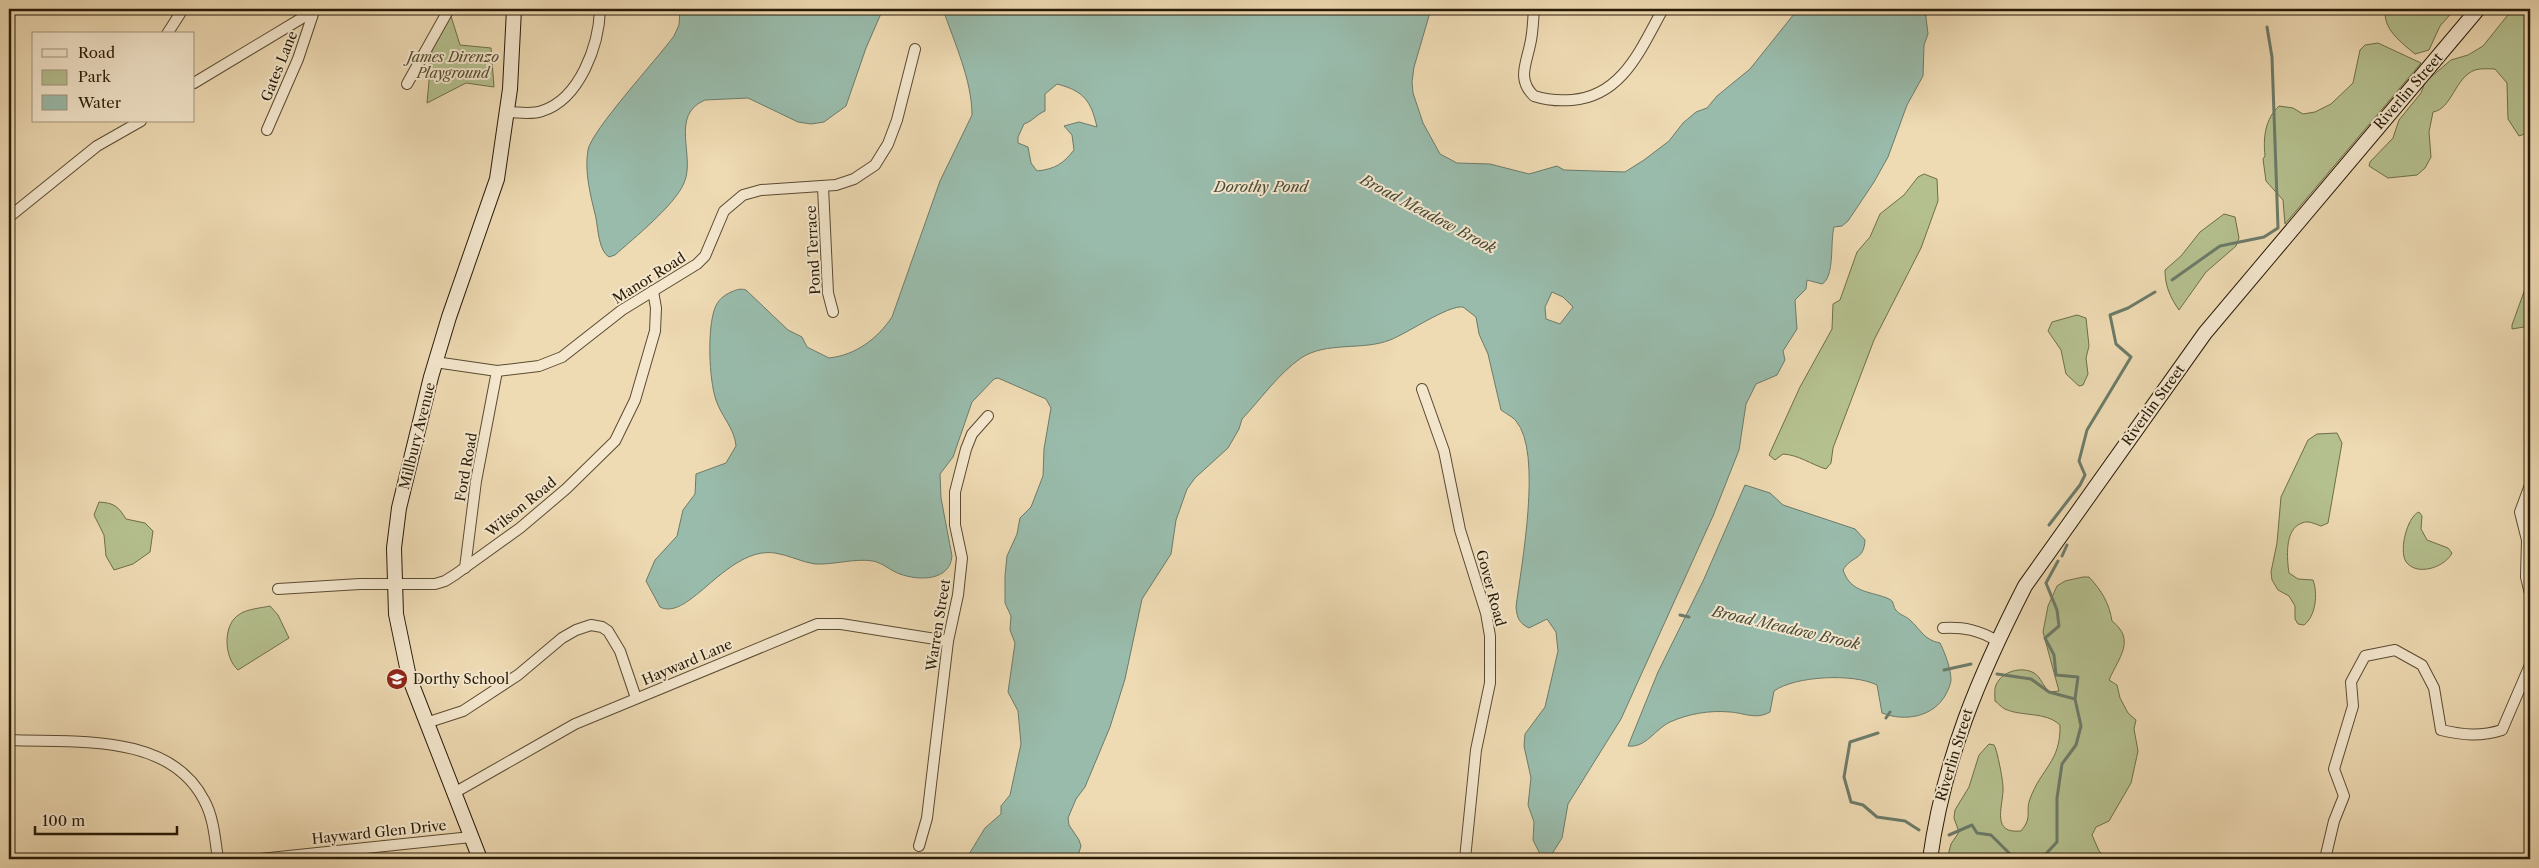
<svg xmlns="http://www.w3.org/2000/svg" width="2539" height="868" viewBox="0 0 2539 868" font-family="'Libre Caslon Text',serif">
  <style>
    .green { fill: #b5c08f; stroke: #6e6e4a }
    .water { fill: #99bbab; stroke: #6c7b69; fill-rule: evenodd }
    .lines { fill: none; stroke-linecap: round; stroke-linejoin: round }
    .stream { stroke: #6c7b69; stroke-width: 3 }
    .street-casing { stroke: #5a4b31; stroke-width: 12 }
    .secondary-casing { stroke: #281b06; stroke-width: 16 }
    .street { stroke: #f4e7ce; stroke-width: 10 }
    .secondary { stroke: #f4e7ce; stroke-width: 14 }
    .labels { text-anchor: middle; stroke-width: 4; stroke-linejoin: round; paint-order: stroke }
    .park-label { font-size: 14px; font-style: italic; fill: #524d2f; stroke: #f4e7ce }
    .street-label { font-size: 14px; fill: #281b06; stroke: #f4e7ce }
    .poi-label { font-size: 14px; fill: #281b06; stroke: #f4e7ce; text-anchor: start }
    .water-label { font-size: 15px; font-style: italic; fill: #4a4b38; stroke: #f4e7ce }
  </style>
  <rect width="100%" height="100%" fill="#eedab3"/>
  <filter id="stains"><feTurbulence type="fractalNoise" baseFrequency=".004" numOctaves="4"/><feColorMatrix values="0 0 0 0 .2 0 0 0 0 .09 0 0 0 0 .02 0 0 0 .5 -.17"/></filter>
  <radialGradient id="worn" r=".72"><stop offset=".6" stop-color="#630" stop-opacity="0"/><stop offset="1" stop-color="#630" stop-opacity=".3"/></radialGradient>
  <g class="green">
    <path d="M2386 9H2455L2440 26 2429 50 2415 54C2402 43 2381 28 2386 9Z"/>
    <path d="M2511 11 2530 12V132L2519 136 2508 119 2507 83 2495 69C2489 69 2481 68 2475 70 2455 77 2452 109 2433 112L2429 132 2431 157 2425 168 2417 175 2388 178 2369 166 2370 162 2393 138 2399 120 2421 93 2425 82 2451 60 2468 55 2483 46Z"/>
    <path d="M450 13 460 45 491 48 494 87 466 83 427 103 432 49Z"/>
    <path d="M2378 43 2421 63 2285 224 2283 200 2266 181 2263 159 2265 156C2263 138 2265 119 2279 106L2293 108 2303 114 2315 112 2331 104 2353 83 2360 50 2365 45Z"/>
    <path d="M1924 174 1937 179 1938 201 1921 248 1874 340 1833 448 1831 463 1826 469C1810 464 1799 455 1783 454L1775 460 1769 455 1800 387 1832 329 1833 304 1840 300 1857 252 1870 237 1880 214 1904 195 1918 177Z"/>
    <path d="M2224 214 2235 217 2239 238 2236 246 2206 272 2179 310C2170 297 2165 286 2165 270L2181 256 2200 232Z"/>
    <path d="M2530 275V326L2512 329V325Z"/>
    <path d="M2077 315 2086 318 2089 346 2086 358 2088 374 2083 385 2079 386 2066 374 2061 350 2048 331 2052 322Z"/>
    <path d="M2337 433 2342 443 2328 523 2321 526C2315 524 2308 520 2302 523 2284 529 2287 559 2289 573L2298 579 2313 580C2318 593 2316 616 2304 625L2298 624 2295 619V606L2289 596 2278 590 2272 580 2271 572 2277 543 2281 497 2308 440 2317 434Z"/>
    <path d="M99 502C114 503 118 506 126 519L145 523 153 531 150 552 133 564 114 570 106 556 104 535 94 515Z"/>
    <path d="M2419 512 2422 516 2421 529 2427 540 2448 548 2452 553C2446 566 2420 576 2408 564 2397 555 2407 516 2419 512Z"/>
    <path d="M2083 577H2089C2102 591 2109 603 2112 621 2136 640 2119 657 2109 680L2117 685 2120 698 2128 713 2136 720 2134 729 2138 751 2131 783 2109 821 2096 827 2092 835 2099 851 2108 859H1947L1951 844 1959 832 1954 818 1955 810 1969 787 1979 755 1989 744 1994 745C1997 749 2004 784 2003 791 2002 809 1992 834 2021 831 2033 817 2025 812 2030 799 2041 768 2061 762 2060 725 2045 711 2022 717 2005 709 2002 708 1998 703 1995 701 1995 696 1994 689 1996 685 2002 671 2022 666 2034 673 2041 677 2043 687 2050 692L2059 691 2043 632 2048 606 2057 586 2065 581Z"/>
    <path d="M270 606 278 615 289 638 238 670C224 658 222 624 240 614 247 609 261 608 270 606Z"/>
  </g>
  <g class="water">
    <path d="M680 9H883L866 48 846 106 824 122 811 124 798 122 748 98 705 100C669 115 696 157 684 183 675 205 634 238 615 255L609 257C599 251 598 230 596 218 591 197 584 172 588 150 591 131 658 58 674 36L679 25Z"/>
    <path d="M943 9H1431L1414 67 1412 82 1413 93 1423 123 1440 154 1457 163 1490 164 1529 174 1557 166 1564 170 1625 172 1644 160 1669 141 1683 123 1696 112 1707 108 1717 96 1750 69 1798 9H1925L1928 34 1924 45 1923 76 1907 105 1888 157 1874 182 1848 221 1842 226 1834 227C1830 241 1835 277 1822 284L1807 280 1806 289 1795 300 1797 329 1783 351 1785 360 1777 375 1756 384 1746 404 1739 450 1713 516 1621 719 1568 804 1562 838 1550 857 1545 858 1540 854 1533 840 1534 822 1528 805 1531 778 1524 746 1525 734 1545 707 1558 651 1556 632 1547 619 1529 628C1519 623 1517 618 1516 607 1521 567 1543 452 1516 421 1513 417 1505 413 1501 410L1488 354 1479 334 1476 317 1463 307C1448 305 1408 333 1390 340 1362 351 1327 341 1301 358 1278 374 1261 399 1242 419L1239 429 1228 448 1195 478 1187 489 1176 520 1171 554 1142 599 1125 679 1110 727 1085 787 1076 799 1068 818 1069 825 1079 840 1081 846 1077 859H966L985 828 1001 814V806L1010 795 1021 744 1018 711 1008 692 1015 643 1010 630 1011 616 1005 603V576L1007 556 1017 534 1020 518 1031 507 1043 476 1044 449 1051 408 1046 399 998 378 994 379 972 402 953 457 940 474 941 498 952 556C950 581 919 581 900 574 891 571 883 563 873 561 854 558 834 565 815 564 801 562 789 555 775 553 727 546 689 622 660 607L646 581 655 560 677 536 683 510 695 494 696 474 726 463 736 446C735 429 721 416 716 400 709 380 707 328 715 308 718 300 723 296 731 292 736 290 740 288 746 290L788 330 802 337 807 347 829 358C856 355 877 339 892 317L940 181 972 115C972 80 954 42 943 9ZM1057 84C1084 91 1091 101 1097 127L1079 122 1064 126 1072 135 1074 150C1063 164 1055 169 1037 171L1031 163 1028 147 1018 143V137L1024 124C1033 121 1037 114 1045 111V94ZM1552 292 1563 297 1573 307 1560 324 1546 319 1545 307Z"/>
    <path d="M1745 485 1770 493 1783 505 1855 529 1865 540C1864 561 1852 555 1843 570 1851 594 1872 591 1889 599 1894 601 1893 605 1895 609 1899 615 1906 616 1910 620 1921 630 1924 640 1940 643 1945 653 1951 669 1951 680 1951 684 1948 690 1946 694 1934 717 1905 722 1882 713L1877 685C1853 673 1795 676 1774 691L1770 712C1756 720 1745 713 1730 712 1709 710 1688 714 1670 722 1654 730 1646 748 1628 746L1658 672 1704 579Z"/>
  </g>
  <g class="lines">
    <g class="stream">
      <path d="M2260 9V12"/>
      <path d="M2172 280 2220 246 2264 237 2278 228 2272 57 2267 27"/>
      <path d="M2049 525 2080 485 2085 475 2079 461 2087 430 2131 357 2116 344 2110 315 2128 308 2155 292"/>
      <path d="M2062 556 2067 545"/>
      <path d="M2058 561 2046 583 2057 610 2059 626 2045 638 2054 655 2056 675 2078 677 2075 699"/>
      <path d="M1680 615 1689 617"/>
      <path d="M1944 670 1971 664"/>
      <path d="M1997 674 2031 679 2049 692 2075 699 2081 726 2076 745 2062 764 2057 798V842L2041 859"/>
      <path d="M1886 718 1890 712"/>
      <path d="M1878 733 1850 742 1844 777 1851 802 1863 805 1877 817 1905 821 1919 830"/>
      <path d="M1949 835 1972 825 1977 833 1991 835 2015 859"/>
    </g>
    <g class="street-casing">
      <g id="street">
        <path d="M1534 9C1533 20 1533 33 1530 45 1526 64 1517 80 1534 96 1546 100 1559 101 1572 100 1623 96 1641 48 1663 9"/>
        <path d="M167 34 183 9"/>
        <path d="M194 83 317 9"/>
        <path d="M407 84 449 9"/>
        <path d="M507 112C518 112 531 115 542 111 580 99 599 45 600 9"/>
        <path d="M267 130 298 59 314 11"/>
        <path d="M823 187 828 293 833 312"/>
        <path d="M9 217 97 146 141 121"/>
        <path d="M435 362 497 371 539 366 562 357 622 310 697 264 705 256 724 211 743 195 761 190 836 185 854 179 875 165 888 144 897 120 915 49"/>
        <path d="M1422 389 1444 451 1460 530 1486 613 1490 636V683L1476 750 1465 859"/>
        <path d="M2530 485 2520 512 2527 540 2526 577 2530 594"/>
        <path d="M465 568 476 481 497 371"/>
        <path d="M278 589 360 584H435L445 581 456 574 520 528 566 489 615 441 635 400 655 331 656 308 653 291"/>
        <path d="M1943 628C1964 627 1979 630 1997 641"/>
        <path d="M426 723 463 711 518 675 562 638 576 630 591 625 602 627 608 631 620 651 636 698"/>
        <path d="M10 740C74 743 169 732 204 800 214 818 215 840 218 859"/>
        <path d="M454 793 575 724 817 624H841L948 641"/>
        <path d="M919 846 927 818 948 641 958 595 962 558 955 525V492L966 449 972 434 988 416"/>
        <path d="M260 859 471 837"/>
        <path d="M2325 859 2334 821 2344 796 2334 769 2353 706 2351 682 2365 656 2395 650 2422 665 2434 688 2441 730C2463 735 2480 737 2502 730L2530 665"/>
      </g>
    </g>
    <g class="secondary-casing">
      <g id="secondary">
        <path d="M480 859 409 677 396 614 394 548 399 508 431 377 449 317 497 179 510 89 514 9"/>
        <path d="M1930 859C1944 758 1979 676 2025 586L2205 333 2478 9"/>
      </g>
    </g>
    <use href="#street" class="street"/>
    <use href="#secondary" class="secondary"/>
  </g>
  <defs>
    <g id="school-disc" transform="scale(1.125)"><circle r="9.5" fill="#8f2418" stroke="#f4e7ce"/><path d="M0-5L7-2L0 1L-7-2ZM-4 1L0 2.5L4 1V4Q0 6-4 4Z" fill="#fff"/></g>
  </defs>
  <g fill-rule="evenodd">
    <use href="#school-disc" x="397" y="679"/>
  </g>
  <g class="labels">
    <g class="park-label">
      <text x="453" y="62">James Direnzo<tspan x="453" dy="16">Playground</tspan></text>
    </g>
    <g class="street-label">
      <text transform="translate(279 66) rotate(-68)" y="5">Gates Lane</text>
      <text transform="translate(2408 91) rotate(-49)" y="5">Riverlin Street</text>
      <text transform="translate(813 250) rotate(-93)" y="5">Pond Terrace</text>
      <text transform="translate(649 278) rotate(-32)" y="5">Manor Road</text>
      <text transform="translate(2153 405) rotate(-54)" y="5">Riverlin Street</text>
      <text transform="translate(417 436) rotate(-76)" y="5">Millbury Avenue</text>
      <text transform="translate(466 467) rotate(-80)" y="5">Ford Road</text>
      <text transform="translate(521 507) rotate(-39)" y="5">Wilson Road</text>
      <text transform="translate(1491 588) rotate(75)" y="5">Gover Road</text>
      <text transform="translate(938 625) rotate(-81)" y="5">Warren Street</text>
      <text transform="translate(687 662) rotate(-23)" y="5">Hayward Lane</text>
      <text transform="translate(1954 755) rotate(-73)" y="5">Riverlin Street</text>
      <text transform="translate(379 832) rotate(-6)" y="5">Hayward Glen Drive</text>
    </g>
    <g class="poi-label">
      <text x="413" y="684">Dorthy School</text>
    </g>
    <g class="water-label">
      <text x="1261" y="192">Dorothy Pond</text>
      <text transform="translate(1428 214) rotate(28)" y="5">Broad Meadow Brook</text>
      <text transform="translate(1786 628) rotate(13)" y="5">Broad Meadow Brook</text>
    </g>
  </g>
  <rect width="2539" height="868" fill="none" stroke="#eedab3" stroke-width="30"/>
  <rect x="10" y="10" width="2519" height="848" fill="none" stroke="#281b06" stroke-width="2.5"/>
  <rect x="15" y="15" width="2509" height="838" fill="none" stroke="#281b06"/>
  <rect x="32" y="32" width="162" height="90" fill="#f4e7ce" stroke="#a2957e"/>
  <rect x="42" y="49" width="25" height="8" fill="#f4e7ce" stroke="#a2957e"/>
  <text x="78" y="58" font-size="15" fill="#281b06">Road</text>
  <rect x="42" y="70" width="25" height="15" fill="#b5c08f" stroke="#a2957e"/>
  <text x="78" y="82" font-size="15" fill="#281b06">Park</text>
  <rect x="42" y="95" width="25" height="15" fill="#99bbab" stroke="#a2957e"/>
  <text x="78" y="108" font-size="15" fill="#281b06">Water</text>
  <path d="M35 826v8h142v-8" fill="none" stroke="#281b06" stroke-width="2.5"/>
  <text x="42" y="826" font-size="15" fill="#281b06" stroke="#f4e7ce" stroke-width="4" paint-order="stroke">100 m</text>
  <rect width="100%" height="100%" filter="url(#stains)"/>
  <rect width="100%" height="100%" fill="url(#worn)"/>
</svg>
